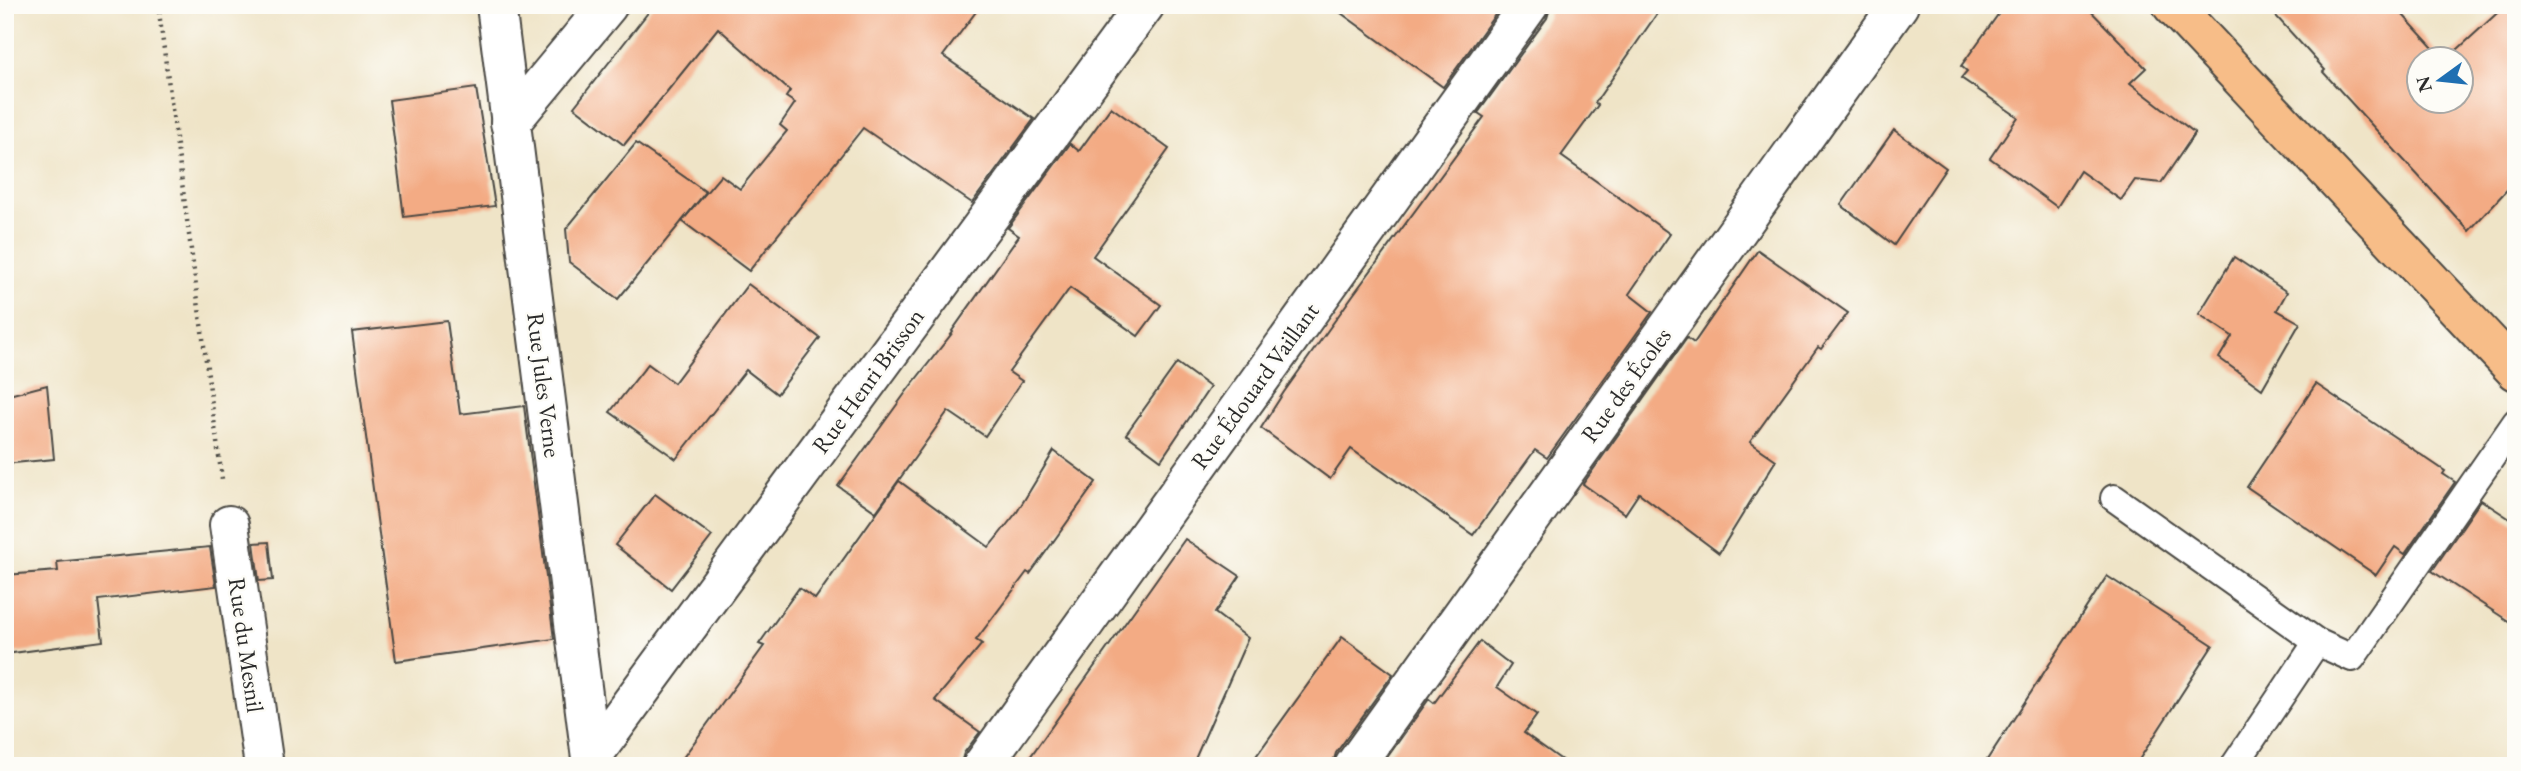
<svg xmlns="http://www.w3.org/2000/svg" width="2521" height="771" viewBox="0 0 2521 771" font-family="'EB Garamond',serif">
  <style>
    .building { fill: #f3ab84 }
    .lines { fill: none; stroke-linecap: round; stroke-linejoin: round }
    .service-casing { stroke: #484742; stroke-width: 30 }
    .minor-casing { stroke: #484742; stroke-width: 42 }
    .primary-casing { stroke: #484742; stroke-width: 42 }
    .path { stroke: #484742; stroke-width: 4.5; stroke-dasharray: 2 5; stroke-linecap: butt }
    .service { stroke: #fff; stroke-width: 26 }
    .minor { stroke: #fff; stroke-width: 38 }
    .primary { stroke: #f7bd88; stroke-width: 38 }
    .labels { text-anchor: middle; stroke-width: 5; stroke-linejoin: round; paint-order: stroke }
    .street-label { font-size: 24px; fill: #2b2b2b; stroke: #fdfcf7 }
  </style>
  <rect width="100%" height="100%" fill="#fdfcf7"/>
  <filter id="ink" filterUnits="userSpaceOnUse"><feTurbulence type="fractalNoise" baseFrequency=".0143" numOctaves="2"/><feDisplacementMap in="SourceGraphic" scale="14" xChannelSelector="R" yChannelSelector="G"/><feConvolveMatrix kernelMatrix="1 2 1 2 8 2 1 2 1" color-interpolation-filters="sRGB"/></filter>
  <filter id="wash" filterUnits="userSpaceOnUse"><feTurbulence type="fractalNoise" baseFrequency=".00686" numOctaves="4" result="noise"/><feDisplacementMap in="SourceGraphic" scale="28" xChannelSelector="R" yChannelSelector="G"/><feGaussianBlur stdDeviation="1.57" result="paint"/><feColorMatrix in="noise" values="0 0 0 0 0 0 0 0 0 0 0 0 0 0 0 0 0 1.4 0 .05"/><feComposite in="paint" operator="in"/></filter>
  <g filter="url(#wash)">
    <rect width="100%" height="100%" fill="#efe4c7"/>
    <g id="blocks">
      <g class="building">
        <path d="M654 5H981L943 56 1034 119 972 203 863 128 749 271 682 221 721 175 740 189 787 131 780 125 795 103 786 97 790 91 718 28 624 145 574 107Z"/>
        <path d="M1330 5H1502L1443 87Z"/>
        <path d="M1551 5H1663L1595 103 1598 105 1561 156 1670 234 1629 294 1652 312 1547 458 1535 450 1473 535 1351 449 1330 479 1261 428 1284 392 1353 295 1484 117 1478 113 1547 18Z"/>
        <path d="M2005 5H2085L2146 68 2130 83 2195 133 2161 183 2135 180 2121 200 2080 171 2057 207 1990 158 2018 117 1961 78 1967 71 1961 66Z"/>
        <path d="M2266 5H2394L2444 60H2419V102H2461V60H2446L2506 5H2516V180L2469 231 2323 72 2325 70Z"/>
        <path d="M476 88 495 206 404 217 389 100Z"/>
        <path d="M1111 107 1169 149 1093 256 1161 305 1138 336 1070 288 1009 372 1022 381 985 436 948 411 876 512 838 486 909 388 953 332 952 331 1019 236 1008 228 1070 144 1079 151Z"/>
        <path d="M1894 130 1946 168 1894 245 1841 205Z"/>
        <path d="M636 143 706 192 618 299 569 262 566 229Z"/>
        <path d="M1758 250 1848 313 1821 349 1818 347 1750 442 1776 460 1719 553 1639 493 1625 514 1583 484 1687 338 1694 343Z"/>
        <path d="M2234 257 2287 292 2277 310 2300 323 2262 389 2219 358 2232 336 2199 314Z"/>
        <path d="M748 284 820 338 777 394 746 370 676 459 610 412 648 364 674 383Z"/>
        <path d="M447 321 460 414 524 406 554 639 396 661 352 332Z"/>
        <path d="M1177 363 1210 387 1161 460 1126 434Z"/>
        <path d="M2316 384 2445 471 2443 474 2455 482 2405 554 2395 547 2376 575 2247 487Z"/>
        <path d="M47 385 54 459 5 464V396Z"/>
        <path d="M1054 451 1096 482 1030 574 1027 572 976 640 982 644 935 700 980 732 964 753 960 766H677L764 646 759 644 799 588 815 599 899 481 989 547 1017 512Z"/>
        <path d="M655 494 712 536 671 589 615 545Z"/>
        <path d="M2481 500 2516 523V626L2432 571Z"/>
        <path d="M1185 539 1240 576 1215 613 1248 638 1192 766H1009L1016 757 1025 764Z"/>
        <path d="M269 542 273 580 259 581 254 543Z"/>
        <path d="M210 547 216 586 98 600 103 641 5 654V575L58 571 57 562Z"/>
        <path d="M2107 576 2213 645 2135 766H1983Z"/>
        <path d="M1342 637 1393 674 1336 753 1332 766H1249Z"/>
        <path d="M1480 641 1511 665 1497 687 1537 715 1524 733 1570 766H1381L1429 699 1434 703Z"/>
      </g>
    </g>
  </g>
  <g filter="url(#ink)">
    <use href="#blocks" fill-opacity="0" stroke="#484742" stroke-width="2"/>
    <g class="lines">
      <g class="service-casing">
        <g id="service">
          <path d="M2114 498 2317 642 2352 658 2516 422"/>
          <path d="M2234 766 2317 642"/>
        </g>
      </g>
      <g class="minor-casing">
        <g id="minor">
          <path d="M496 5 592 766"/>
          <path d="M510 123 608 5"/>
          <path d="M229 525 264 766"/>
          <path d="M591 758 1145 5"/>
          <path d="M982 766 1529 5"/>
          <path d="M1354 766 1899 5"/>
        </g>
      </g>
      <g class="primary-casing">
        <path id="primary" d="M2172 5 2516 371"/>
      </g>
      <path class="path" d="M158 5 222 479"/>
      <use href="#service" class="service"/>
      <use href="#minor" class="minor"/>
      <use href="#primary" class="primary"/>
    </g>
  </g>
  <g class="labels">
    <g class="street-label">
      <text transform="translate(868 381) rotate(-54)" y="8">Rue Henri Brisson</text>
      <text transform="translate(544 385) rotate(83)" y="8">Rue Jules Verne</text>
      <text transform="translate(1626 385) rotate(-54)" y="8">Rue des Écoles</text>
      <text transform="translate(1255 386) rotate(-54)" y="8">Rue Édouard Vaillant</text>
      <text transform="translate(246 645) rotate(82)" y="8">Rue du Mesnil</text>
    </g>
  </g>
  <rect width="2521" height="771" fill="none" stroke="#fdfcf7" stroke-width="28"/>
  <g transform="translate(2440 80) rotate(255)"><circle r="33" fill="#fdfcf7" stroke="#a9a8a5" stroke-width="2"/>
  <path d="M0-5L12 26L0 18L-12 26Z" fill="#1f6fb2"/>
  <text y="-10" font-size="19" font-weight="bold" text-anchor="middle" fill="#2b2b2b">N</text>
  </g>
</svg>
